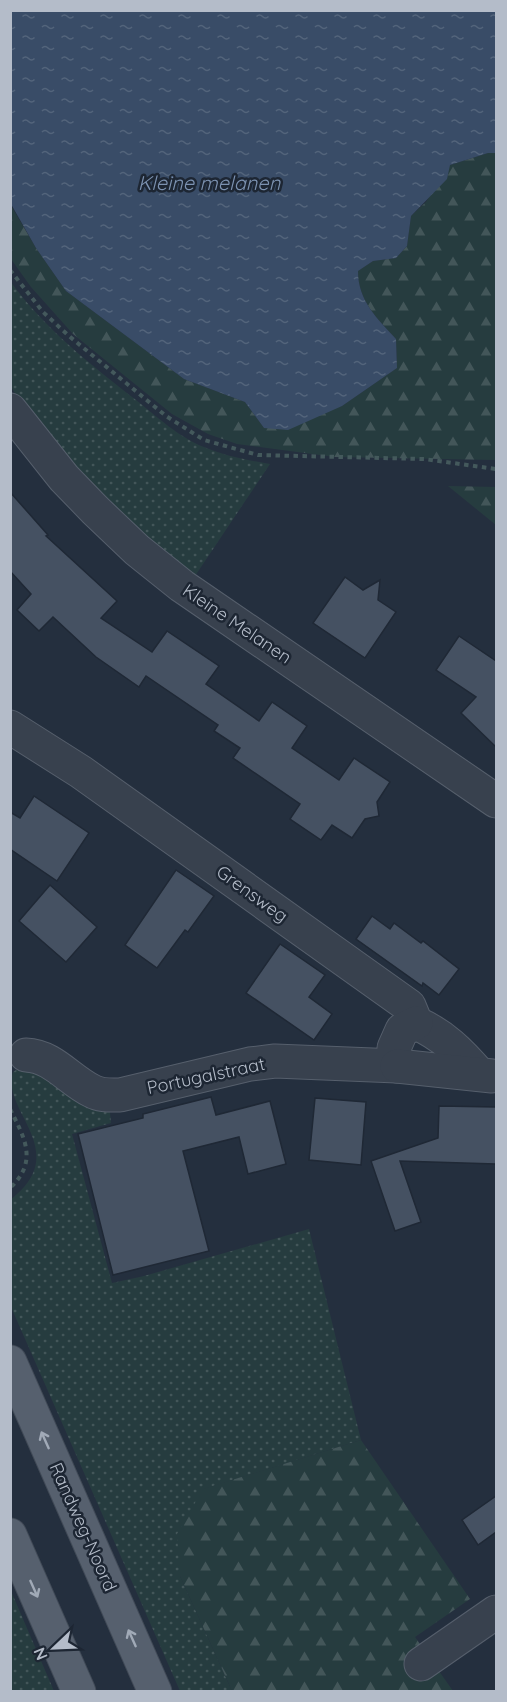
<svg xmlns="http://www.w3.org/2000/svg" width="507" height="1702" viewBox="0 0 507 1702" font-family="Quicksand,sans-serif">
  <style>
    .green { fill: url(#green-dots) }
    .forest { fill: url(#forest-firs) }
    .water { fill: url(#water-ripples) }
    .building { fill: #455162; stroke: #1f2835; stroke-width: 1.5 }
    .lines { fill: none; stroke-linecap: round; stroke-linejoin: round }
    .minor-casing { stroke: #565f6c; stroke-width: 35 }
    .major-casing { stroke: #414a57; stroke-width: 35 }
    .path { stroke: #44595c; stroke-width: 4; stroke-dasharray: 4.5 4.5; stroke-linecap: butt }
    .minor { stroke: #38414e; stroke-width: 33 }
    .major { stroke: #56606e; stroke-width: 33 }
    .oneway { stroke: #a1aab7 }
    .labels { text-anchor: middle; stroke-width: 5; stroke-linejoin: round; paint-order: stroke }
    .street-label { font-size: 18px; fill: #b4bcc9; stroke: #1d2633 }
    .water-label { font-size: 20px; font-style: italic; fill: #7c92b1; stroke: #1d2633 }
  </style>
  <defs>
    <pattern id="green-dots" width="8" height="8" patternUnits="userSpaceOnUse" patternTransform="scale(1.5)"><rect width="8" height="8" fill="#263c3f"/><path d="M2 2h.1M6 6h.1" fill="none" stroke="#435659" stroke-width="1.8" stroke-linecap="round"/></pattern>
    <pattern id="forest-firs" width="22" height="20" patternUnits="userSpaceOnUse" patternTransform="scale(1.5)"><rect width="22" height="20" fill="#263c3f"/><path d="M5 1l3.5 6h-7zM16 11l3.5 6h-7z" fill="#435659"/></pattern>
    <pattern id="water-ripples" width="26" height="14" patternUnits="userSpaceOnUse" patternTransform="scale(1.5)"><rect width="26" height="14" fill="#394c67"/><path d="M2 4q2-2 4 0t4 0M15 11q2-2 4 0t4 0" fill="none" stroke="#53647b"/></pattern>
  </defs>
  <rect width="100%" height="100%" fill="#242f3e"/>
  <g class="green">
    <path d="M10 281C45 329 90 364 136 400 156 416 180 438 204 447 225 456 247 460 270 464L193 579 120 518 67 461 16 395 10 385Z"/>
    <path d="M25 1064 109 1103 111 1123 72 1134 112 1283 144 1276 309 1229 361 1440 204 1489 180 1576 232 1691H180L11 1307 10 1200C74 1151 0 1111 13 1072Z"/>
    <path d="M11 1591 54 1691H11Z"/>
  </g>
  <g class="forest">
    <path d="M488 153H496V460L335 457 237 444 208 434 172 414 73 334 31 287 11 259 10 204 36 248 66 291 184 379 245 402 264 428 342 406 397 368 396 339C377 318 358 301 358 271L373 261 396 258 407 246 411 216 426 202 450 165Z"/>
    <path d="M448 486 496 487V525Z"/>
    <path d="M361 1440 470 1599 415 1637 453 1691H232L180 1576 177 1534 203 1489Z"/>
  </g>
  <path class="water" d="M10 11H496V153H488L450 165 447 179 411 216 407 246 396 258 373 261 358 271C358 301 377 318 396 339L397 368 342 406 288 430 264 428 245 402 184 379 66 291 36 248 11 204Z"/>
  <g class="building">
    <path d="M10 492 48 535 46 536 117 601 101 618 152 652 167 631 219 666 206 684 259 721 272 702 307 726 292 748 339 780 354 758 390 782 377 802 379 816 365 819 352 838 332 825 321 840 290 819 300 804 233 758 240 748 214 731 218 725 146 676 139 687 96 657 53 617 39 631 17 610 31 594 10 571Z"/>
    <path d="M345 577 363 590 380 580 378 600 396 612 365 658 313 623Z"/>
    <path d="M459 636 496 661V747L461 713 476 697 436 670Z"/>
    <path d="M34 796 89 833 57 881 10 849V812L20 818Z"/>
    <path d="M176 870 214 896 188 932 185 930 157 968 125 945Z"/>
    <path d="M50 885 97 927 66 962 19 921Z"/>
    <path d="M372 916 390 929 394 923 421 943 423 941 459 969 439 995 423 983 422 986 356 939Z"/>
    <path d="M280 944 325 975 309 997 332 1014 314 1040 246 993Z"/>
    <path d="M211 1097 216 1115 270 1101 286 1164 248 1174 239 1137 183 1151 209 1251 113 1275 78 1134 143 1118V1114Z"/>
    <path d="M315 1098 366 1102 361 1165 309 1160Z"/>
    <path d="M439 1106 496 1107V1164L400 1161 421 1222 395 1231 371 1161 438 1138Z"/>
    <path d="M496 1496V1532L478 1545 462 1520Z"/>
  </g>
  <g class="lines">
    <g class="minor-casing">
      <g id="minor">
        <path d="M10 410 64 478 95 510 137 550 182 586 496 801"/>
        <path d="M10 727 81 772 409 1006 416 1023C443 1035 460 1052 479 1074"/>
        <path d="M26 1055C53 1056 69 1080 92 1091 101 1096 110 1095 120 1095L250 1064 275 1061 397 1066 394 1048 402 1030 416 1023"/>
        <path d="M397 1066 492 1076"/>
        <path d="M421 1664 496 1612"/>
      </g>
    </g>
    <g class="major-casing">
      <g id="major">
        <path d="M10 1362 155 1692"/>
        <path d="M10 1535 79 1692"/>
      </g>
    </g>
    <g class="path">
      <path d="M10 270 43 312 69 336 166 416 204 440 258 455 424 459 496 469"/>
      <path d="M10 1109C24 1137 39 1161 10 1188"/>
    </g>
    <use href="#minor" class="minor"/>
    <use href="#major" class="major"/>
  </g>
  <defs><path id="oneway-shaft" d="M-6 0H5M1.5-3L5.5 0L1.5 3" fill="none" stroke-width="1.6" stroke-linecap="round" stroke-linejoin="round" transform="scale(1.5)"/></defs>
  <g class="oneway">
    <use href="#oneway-shaft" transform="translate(45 1440) rotate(-114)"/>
    <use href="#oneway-shaft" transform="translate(34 1589) rotate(66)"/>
    <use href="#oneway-shaft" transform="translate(132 1638) rotate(-114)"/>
  </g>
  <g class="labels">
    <g class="street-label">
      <text transform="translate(237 624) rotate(34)" y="6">Kleine Melanen</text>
      <text transform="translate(252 894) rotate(36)" y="6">Grensweg</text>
      <text transform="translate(206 1076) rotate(-12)" y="6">Portugalstraat</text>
      <text transform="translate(83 1527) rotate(66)" y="6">Randweg-Noord</text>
    </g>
    <g class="water-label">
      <text x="209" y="190">Kleine melanen</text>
    </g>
  </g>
  <rect width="507" height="1702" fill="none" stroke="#b4bcc9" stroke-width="24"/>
  <g transform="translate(54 1648) rotate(247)" stroke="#1d2633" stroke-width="4.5" paint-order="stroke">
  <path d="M0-4.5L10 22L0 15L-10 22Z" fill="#b4bcc9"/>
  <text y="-9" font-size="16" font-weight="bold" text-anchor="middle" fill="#b4bcc9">N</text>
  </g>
</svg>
